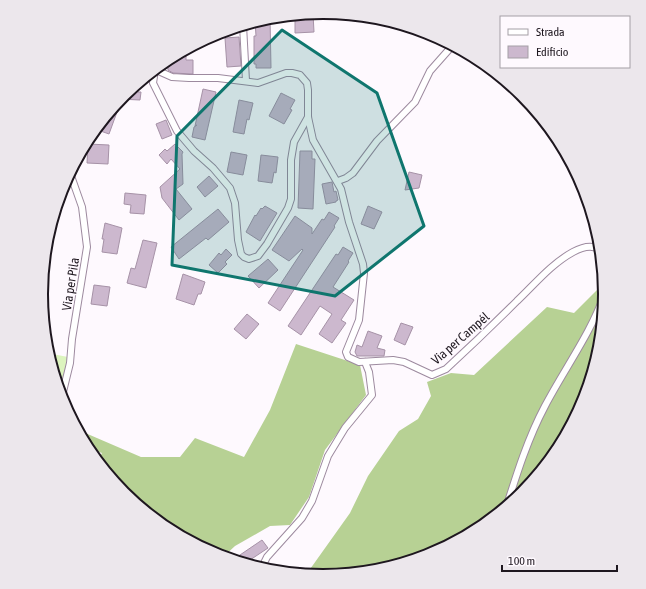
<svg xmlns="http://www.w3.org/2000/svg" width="646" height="589" viewBox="0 0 646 589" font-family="'Asap Condensed',sans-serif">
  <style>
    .green { fill: #dcf4be }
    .forest { fill: #b7d194 }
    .building { fill: #ccb8ce; stroke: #a692a7 }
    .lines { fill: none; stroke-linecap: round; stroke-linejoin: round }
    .minor-casing { stroke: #9d8a9f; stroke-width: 8 }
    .tertiary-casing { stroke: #9d8a9f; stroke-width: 10 }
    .minor { stroke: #fff; stroke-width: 6 }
    .tertiary { stroke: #fff; stroke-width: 8 }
    .marked { fill: #0f766e; fill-opacity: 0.2; stroke: #0f766e; stroke-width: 3; stroke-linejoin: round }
    .labels { text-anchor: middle; stroke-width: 3; stroke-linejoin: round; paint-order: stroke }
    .street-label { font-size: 13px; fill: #1e171f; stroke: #fef9fe }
    .rim { fill: none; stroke: #1e171f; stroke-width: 2 }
  </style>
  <rect width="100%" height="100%" fill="#fef9fe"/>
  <path class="green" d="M47 353 68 357 59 394Z"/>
  <g class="forest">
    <path d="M604 283 605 295 600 350 584 403 558 452 523 494 480 530 431 556 378 572 323 577 296 574V573L308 572 350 513 368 476 399 431 418 419 431 396 427 382 451 373 474 375 547 307 574 313Z"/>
    <path d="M296 344 360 365 366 395 325 450 309 497 290 525 270 526 235 546 222 558 215 555 166 529 123 494 97 462 102 453 93 450 90 454 76 429 141 457H180L195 438 244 457 270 410Z"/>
  </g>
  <g class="building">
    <path d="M313 14 314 32 295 33V16Z"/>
    <path d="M270 17 271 68H256V64H254V36H256L255 21Z"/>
    <path d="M239 37 241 66 227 67 225 38Z"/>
    <path d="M179 53H186V60H193V74L173 73 168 70V68L158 66 166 59Z"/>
    <path d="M138 82V92H141L140 100 119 99Z"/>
    <path d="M203 89 216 92 205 140 192 137 194 127 197 125 195 126Z"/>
    <path d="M281 93 295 100 290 109 292 110 284 124 269 116Z"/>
    <path d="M239 100 253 103 249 120 247 119 244 134 233 132Z"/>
    <path d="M111 110 117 112 109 134 95 129Z"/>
    <path d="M166 120 172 135 162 139 156 124Z"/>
    <path d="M88 144 109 145 108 164 87 163Z"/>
    <path d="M175 144 183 152 182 154 183 184 176 189 192 209 179 220 162 198 160 187 180 169 171 159 167 164 159 155 165 149 167 151Z"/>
    <path d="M300 151H312V159H315L313 209 298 208Z"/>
    <path d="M231 152 247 155 243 175 227 172Z"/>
    <path d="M261 155 278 157 276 173 274 172 272 183 258 181Z"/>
    <path d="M409 172 422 175 419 188 405 190Z"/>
    <path d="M209 176 218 186 205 197 197 187Z"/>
    <path d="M332 182 334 192 336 191 338 200 336 201V202L326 204 322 184Z"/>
    <path d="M125 193 146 195 144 214 130 213 131 205 124 204Z"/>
    <path d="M265 206 277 213 260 241 246 232 255 215 256 216 261 208 262 209Z"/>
    <path d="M368 206 382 212 374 229 361 224Z"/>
    <path d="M218 209 229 222 208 240 206 238 179 259 171 247Z"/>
    <path d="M329 212 339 218 334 226 335 227 280 311 268 303 303 250 302 249 289 261 272 250 295 216 312 228V234L322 219 324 220Z"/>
    <path d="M105 223 122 228 117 254 102 252 104 239H102Z"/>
    <path d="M143 240 157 243 146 288 127 283 131 268 135 269Z"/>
    <path d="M343 247 353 253 348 261 349 262 333 287 354 300 341 320 346 323 332 343 319 334 332 314 320 306 301 335 288 326 336 254 338 255Z"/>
    <path d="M226 249 232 255 225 262 227 264 218 273 209 265 219 253 221 255Z"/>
    <path d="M268 259 278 270 259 288 248 276Z"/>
    <path d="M183 274 205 282 201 294H198L194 305 176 299Z"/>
    <path d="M94 285 110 287 107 306 91 304Z"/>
    <path d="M247 314 259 324 246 339 234 329Z"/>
    <path d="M401 323 413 327 405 345 394 340Z"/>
    <path d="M368 331 382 336 377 348 385 350 384 356H357L355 352 357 345 362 347Z"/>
    <path d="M262 540 268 548 244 564H242L237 557Z"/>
  </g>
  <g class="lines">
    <g class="minor-casing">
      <g id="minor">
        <path d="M243 25 246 81"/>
        <path d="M154 69 172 77 189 78H218L258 83 286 73H292L300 75 307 83 308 90V117L313 140 341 189 349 222 363 264 364 273 359 320 346 352 348 357 359 362 393 360 404 362 432 375 446 369C470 347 494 324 517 301 535 284 551 264 573 252 582 247 592 244 601 250"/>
        <path d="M155 70 153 83 177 131 194 151 213 168 230 188 235 203 238 240 241 254 244 257 249 259 258 256 267 244 288 208 291 199V160L294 142 308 117"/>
        <path d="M338 181 346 178 353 173 377 141 415 102 430 71 453 45"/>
        <path d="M61 400 70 363 72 339 87 247 82 207 70 173"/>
        <path d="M506 508C517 473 528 438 545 406 565 368 591 333 605 293"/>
        <path d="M261 569 267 557 302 518 312 501 328 456 345 428 372 395 369 372 365 362"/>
      </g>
    </g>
    <g class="tertiary-casing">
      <path id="tertiary" d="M64 183 70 172"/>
    </g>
    <use href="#minor" class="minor"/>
    <use href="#tertiary" class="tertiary"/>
  </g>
  <path class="marked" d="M282 30 377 93 424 226 335 296 172 265 177 136Z"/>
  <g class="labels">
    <g class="street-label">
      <text transform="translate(70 284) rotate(-81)" y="5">Via per Pila</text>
      <text transform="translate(460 338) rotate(-41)" y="5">Via per Campél</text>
    </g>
  </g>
  <path d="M0 0H646V589H0ZM48 294a275 275 0 1 1 550 0a275 275 0 1 1-550 0Z" fill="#ece7ec" fill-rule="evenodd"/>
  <path class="rim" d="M48 294a275 275 0 1 1 550 0a275 275 0 1 1-550 0Z"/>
  <rect x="500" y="16" width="130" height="52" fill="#fef9fe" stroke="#a49fa5"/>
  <rect x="508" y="29" width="20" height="6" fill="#ffffff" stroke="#a49fa5"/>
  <text x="536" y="36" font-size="12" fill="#1e171f">Strada</text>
  <rect x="508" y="46" width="20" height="12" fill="#ccb8ce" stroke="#a49fa5"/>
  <text x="536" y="56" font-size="12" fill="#1e171f">Edificio</text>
  <path d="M502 565v6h115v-6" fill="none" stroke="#1e171f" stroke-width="2"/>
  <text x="508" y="565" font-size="12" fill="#1e171f" stroke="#fef9fe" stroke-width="3" paint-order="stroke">100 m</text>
</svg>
